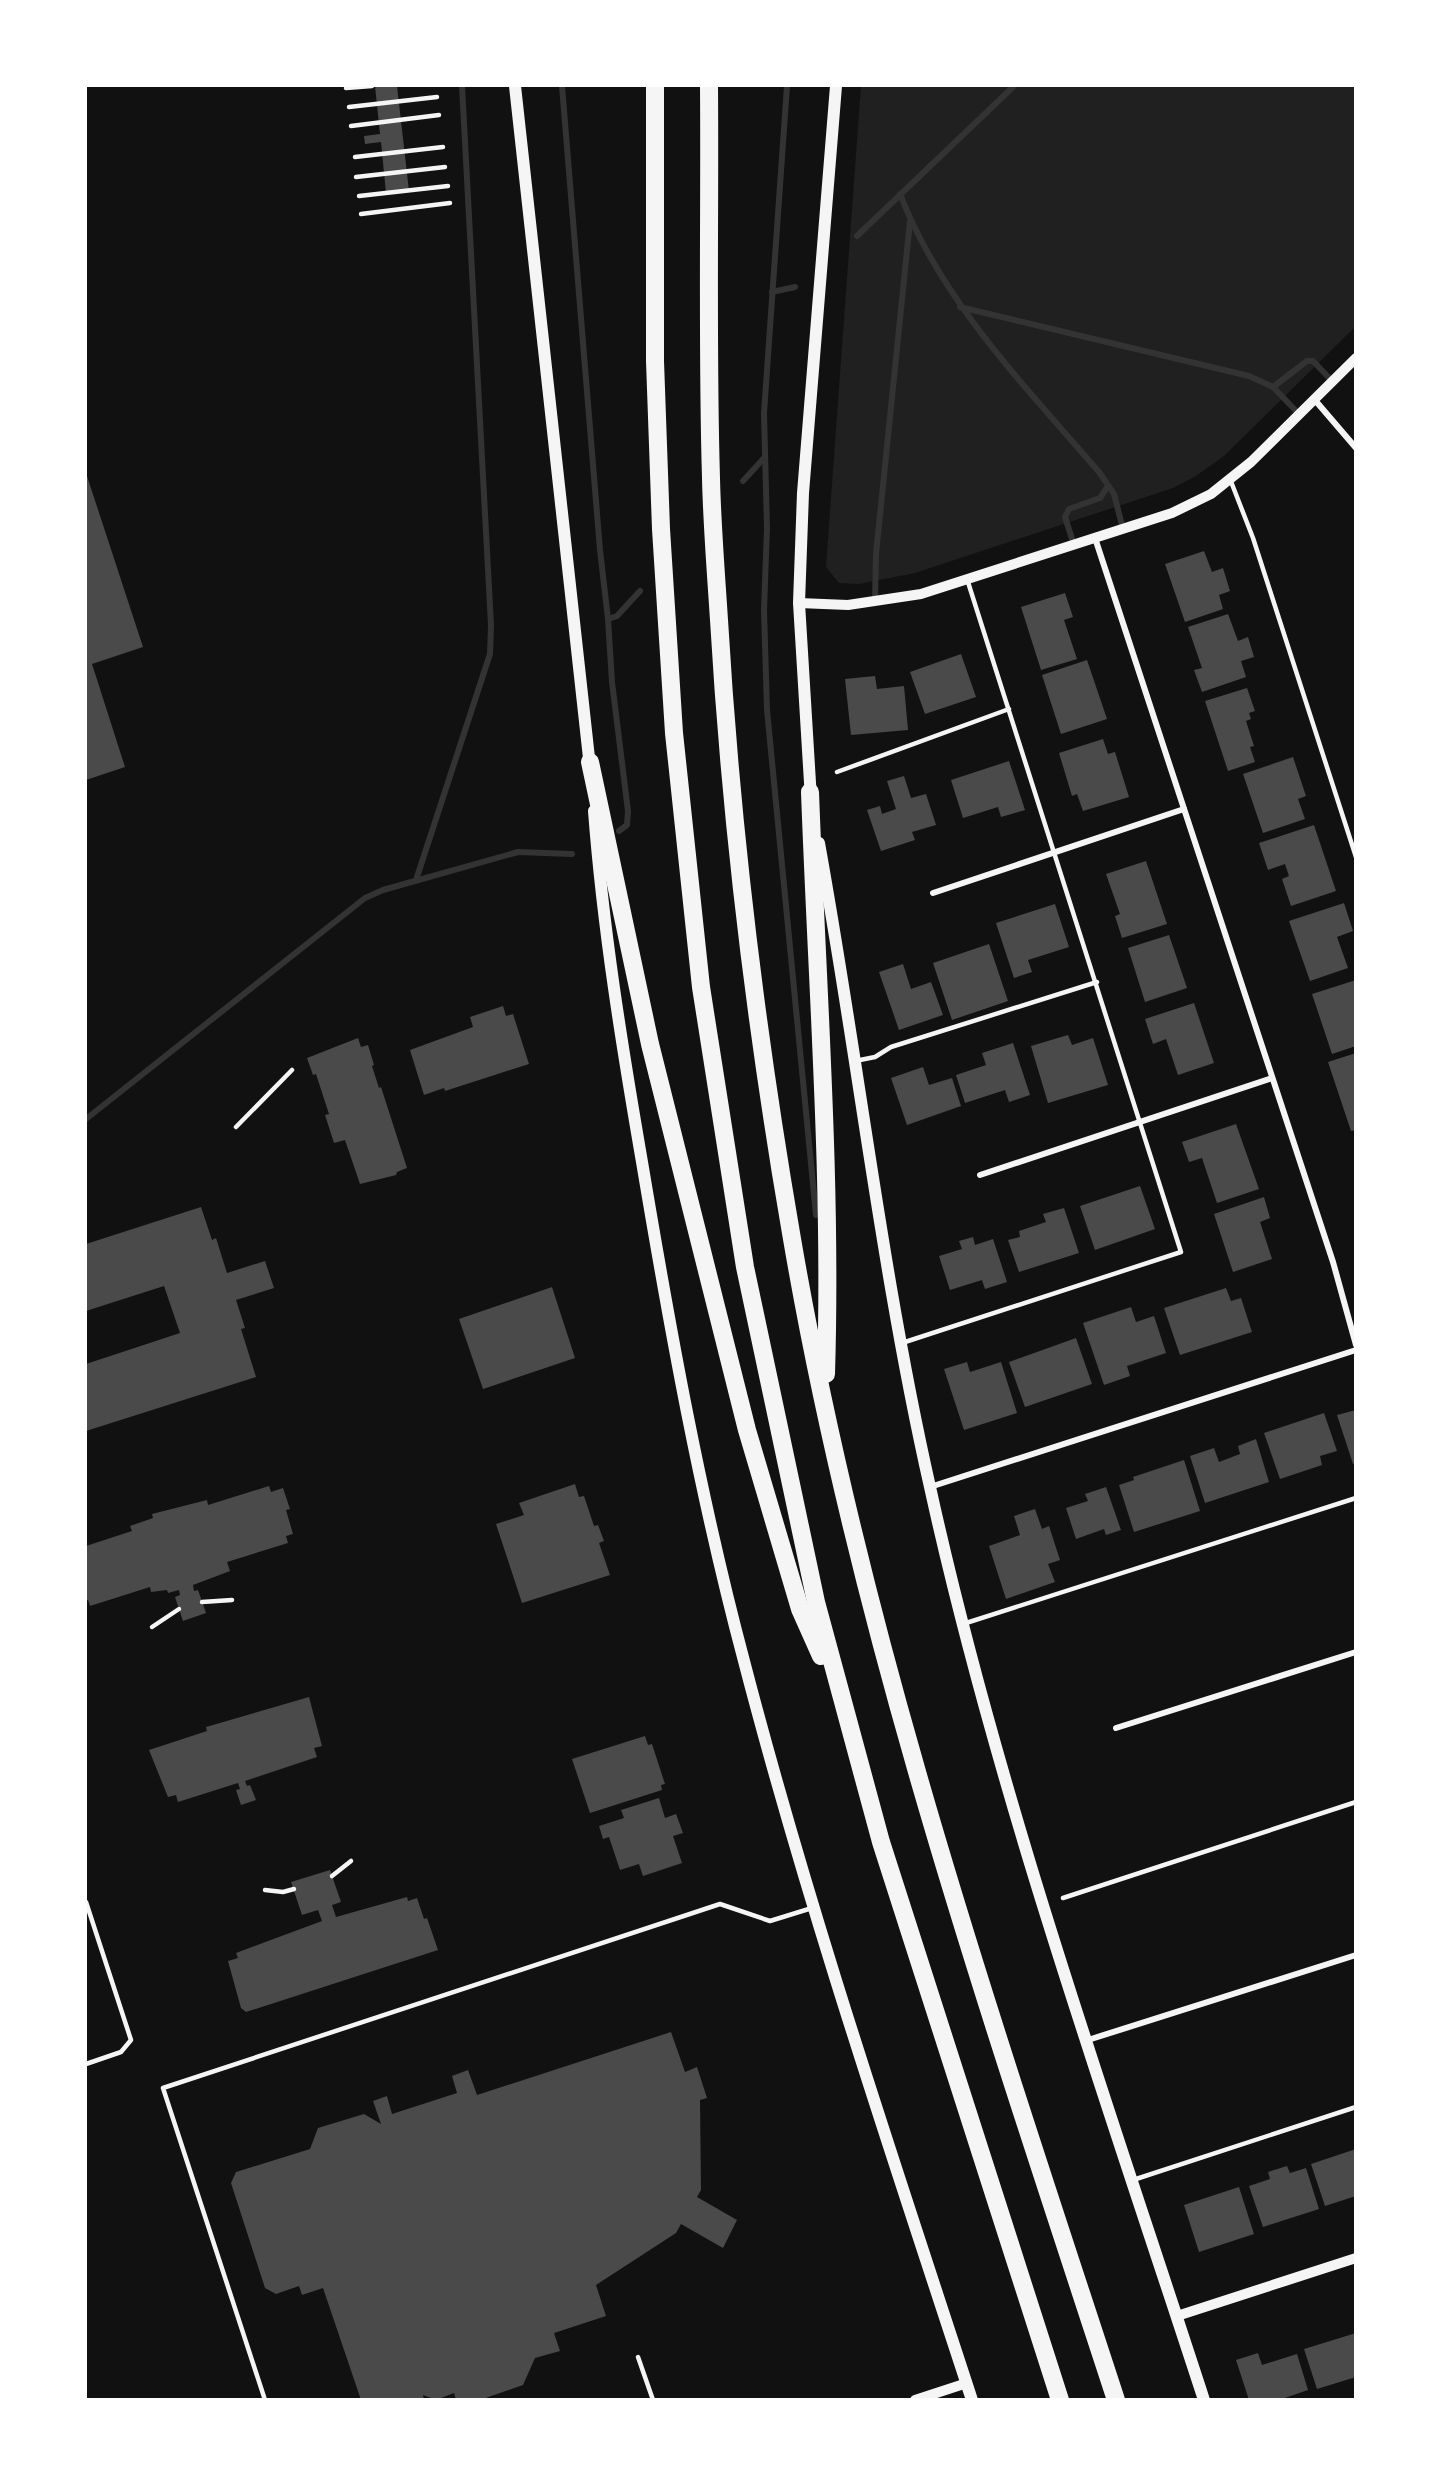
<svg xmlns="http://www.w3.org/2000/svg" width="1441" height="2485" viewBox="0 0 1441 2485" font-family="'Roboto Condensed',sans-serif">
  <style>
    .green { fill: #202020 }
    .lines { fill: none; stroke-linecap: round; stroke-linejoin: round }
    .stream { stroke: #333; stroke-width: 6 }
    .building { fill: #4a4a4a }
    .service { stroke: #f5f5f5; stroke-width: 4.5 }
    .minor { stroke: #f5f5f5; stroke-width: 6 }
    .tertiary { stroke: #f5f5f5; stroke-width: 10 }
    .secondary { stroke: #f5f5f5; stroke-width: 12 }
    .motorway { stroke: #f5f5f5; stroke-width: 18 }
  </style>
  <rect width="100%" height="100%" fill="#111"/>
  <path class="green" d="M861 86H1355V327L1224 456 1196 476 1173 488 915 573 859 584 839 583 826 567Z"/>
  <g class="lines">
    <g class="stream">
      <path d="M562 86 600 550 608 619"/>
      <path d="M787 86 764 413 767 528 764 610 767 710 816 1215"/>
      <path d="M900 194C942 302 1025 386 1099 472L1114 494 1123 529"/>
      <path d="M857 236 1014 86"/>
      <path d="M772 292 795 287"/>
      <path d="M960 307 1249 376 1273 387 1299 414"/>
      <path d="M1273 387 1307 361H1313L1332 381"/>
      <path d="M743 481 765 457"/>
      <path d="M1074 545 1065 517 1069 509 1100 498 1108 486"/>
      <path d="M875 602 876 554 910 221"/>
      <path d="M619 831 627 825 628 811 612 682 608 619 617 616 640 591"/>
      <path d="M416 880 490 654 491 625 462 86"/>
      <path d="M86 1119 365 898 383 890 518 852 572 854"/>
    </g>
  </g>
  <g class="building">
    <path d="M375 86H397L409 191 386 193 381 142 365 144 364 136 380 134Z"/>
    <path d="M86 473 143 647 92 664 125 767 86 780Z"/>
    <path d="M1204 551 1212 572 1223 568 1230 591 1219 595 1223 609 1185 622 1165 564Z"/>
    <path d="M1065 593 1073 617 1064 620 1077 659 1041 670 1021 607Z"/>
    <path d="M1228 614 1238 641 1248 637 1254 657 1241 661 1246 677 1202 692 1194 670 1202 668 1188 627Z"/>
    <path d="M961 654 976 697 925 714 910 672Z"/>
    <path d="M1087 660 1107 719 1061 734 1042 675Z"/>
    <path d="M875 676 877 689 904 686 908 730 851 735 845 679Z"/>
    <path d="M1247 688 1255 711 1249 713 1251 719 1246 721 1254 746 1250 747 1255 762 1228 771 1205 701Z"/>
    <path d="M1103 739 1108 754 1115 752 1129 797 1083 811 1077 794 1072 796 1059 753Z"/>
    <path d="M1293 757 1306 796 1298 799 1305 819 1263 833 1243 774Z"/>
    <path d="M1009 761 1025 810 1001 817 998 807 963 818 951 780Z"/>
    <path d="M904 776 911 798 926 794 936 825 912 832 915 840 881 851 867 810 880 806 882 814 896 809 887 781Z"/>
    <path d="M1314 825 1336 891 1291 906 1282 879 1289 876 1285 864 1268 870 1259 843Z"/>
    <path d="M1146 861 1167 924 1122 938 1115 916 1120 914 1106 874Z"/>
    <path d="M1344 903 1353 931 1337 937 1348 968 1310 981 1289 921Z"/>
    <path d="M1055 904 1069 947 1028 960 1032 972 1014 978 996 923Z"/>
    <path d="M1169 935 1187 988 1145 1002 1128 948Z"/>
    <path d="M989 944 1008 1001 952 1020 933 963Z"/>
    <path d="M903 964 911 989 931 982 943 1015 899 1030 879 972Z"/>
    <path d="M1356 980V1046L1332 1054 1312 994Z"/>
    <path d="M1194 1003 1214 1063 1178 1075 1166 1039 1153 1044 1145 1019Z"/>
    <path d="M503 1006 506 1016 513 1014 529 1064 445 1091 444 1088 424 1095 410 1050 473 1027 470 1017Z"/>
    <path d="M1068 1035 1072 1045 1093 1038 1108 1085 1048 1103 1031 1046Z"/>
    <path d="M358 1038 361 1047 368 1045 374 1065 372 1066 379 1088 381 1087 407 1168 397 1172 396 1175 360 1184 345 1140 334 1143 325 1115 329 1114 316 1074 313 1075 307 1058Z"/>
    <path d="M1013 1043 1030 1095 1009 1102 1005 1090 965 1103 956 1075 986 1065 982 1053Z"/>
    <path d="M1356 1053V1130L1351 1131 1328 1062Z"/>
    <path d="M923 1067 929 1085 952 1078 961 1106 907 1125 891 1078Z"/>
    <path d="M1236 1124 1259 1189 1217 1203 1202 1158 1189 1162 1182 1142Z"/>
    <path d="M1140 1186 1155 1229 1095 1250 1080 1206Z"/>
    <path d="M1264 1197 1270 1218 1260 1222 1272 1259 1233 1272 1214 1214Z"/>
    <path d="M201 1207 212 1240 216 1238 227 1273 265 1261 274 1288 236 1300 245 1328 241 1329 256 1377 86 1431V1364L180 1333 164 1286 86 1311V1244Z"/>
    <path d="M1064 1208 1079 1253 1019 1272 1008 1240 1020 1237 1019 1231 1046 1222 1043 1214Z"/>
    <path d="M973 1237 975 1245 993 1239 1007 1282 985 1289 982 1280 950 1290 939 1256 962 1249 959 1241Z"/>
    <path d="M552 1287 575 1358 483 1389 459 1319Z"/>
    <path d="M1226 1288 1231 1301 1241 1298 1252 1332 1180 1355 1164 1308Z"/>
    <path d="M1131 1307 1136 1322 1154 1316 1166 1353 1127 1366 1130 1376 1104 1385 1083 1323Z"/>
    <path d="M1076 1338 1092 1384 1025 1407 1009 1362Z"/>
    <path d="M967 1362 970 1372 1001 1362 1017 1413 964 1430 944 1369Z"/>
    <path d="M1356 1410V1463L1353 1464 1337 1415Z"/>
    <path d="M1324 1413 1337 1451 1320 1456 1322 1465 1280 1479 1264 1433Z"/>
    <path d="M1256 1439 1269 1482 1205 1503 1190 1456 1214 1448 1219 1462 1240 1454 1238 1446Z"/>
    <path d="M1184 1460 1200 1511 1134 1532 1119 1485 1134 1480 1133 1477Z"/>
    <path d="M575 1484 579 1497 584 1496 594 1526 598 1525 604 1541 599 1543 610 1575 522 1603 496 1524 524 1515 519 1503Z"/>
    <path d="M269 1486 271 1492 283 1488 290 1509 286 1510 293 1534 286 1536 288 1543 227 1562 230 1571 193 1585 194 1591 198 1590 206 1613 183 1621 175 1597 180 1595 179 1590 168 1593 167 1590 151 1592 150 1587 90 1606 88 1600 86 1601V1546L132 1531 130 1526 153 1518 152 1514 207 1500 208 1505Z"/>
    <path d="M1106 1487 1121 1530 1106 1535 1104 1529 1076 1539 1066 1508 1088 1501 1085 1494Z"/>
    <path d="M1035 1509 1042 1529 1049 1526 1060 1560 1048 1564 1055 1582 1006 1599 989 1546 1020 1535 1014 1516Z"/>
    <path d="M309 1697 322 1746 314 1748 317 1757 245 1781 247 1786 250 1785 256 1800 241 1805 236 1790 240 1789 238 1783 178 1802 176 1795 168 1797 149 1750 207 1731 206 1727Z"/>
    <path d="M645 1736 648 1745 652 1744 665 1784 661 1785 662 1790 590 1813 572 1759Z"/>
    <path d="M659 1798 665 1818 676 1814 683 1833 673 1836 682 1863 643 1876 639 1864 620 1870 609 1837 603 1839 599 1826 624 1818 621 1810Z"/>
    <path d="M330 1870 341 1902 332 1905 336 1917 407 1897 408 1901 417 1898 424 1919 427 1918 438 1950 246 2012 241 2008 228 1961 238 1958 236 1953 322 1921 318 1910 302 1915 291 1882Z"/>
    <path d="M671 2032 685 2072 697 2067 707 2098 700 2100 701 2190 697 2197 737 2220 723 2248 681 2224 676 2233 596 2285 606 2316 554 2333 560 2351 535 2358 523 2385 480 2400H456L454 2393 436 2400 423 2395 424 2400H361L323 2288 302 2295 299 2286 276 2294 265 2288 231 2183 236 2172 310 2149 318 2128 364 2114 381 2124 373 2101 387 2096 392 2114 457 2093 452 2076 468 2070 477 2095Z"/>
    <path d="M1356 2149V2196L1325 2206 1311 2164Z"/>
    <path d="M1287 2166 1290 2173 1306 2168 1319 2209 1263 2227 1249 2186 1270 2179 1268 2172Z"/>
    <path d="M1239 2187 1254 2234 1199 2252 1184 2205Z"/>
    <path d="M1356 2333V2377L1317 2389 1304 2349Z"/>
    <path d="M1258 2353 1262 2365 1297 2354 1308 2390 1279 2400H1249L1236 2360Z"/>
  </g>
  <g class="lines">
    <g class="service">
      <path d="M346 88 372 86"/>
      <path d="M349 107 437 97"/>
      <path d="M351 126 439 115"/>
      <path d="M355 157 443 147"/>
      <path d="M356 177 445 167"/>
      <path d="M359 196 448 186"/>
      <path d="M361 214 450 203"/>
      <path d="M1230 479 1253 538 1356 857"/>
      <path d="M837 772 1009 709"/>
      <path d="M855 1061 875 1057 891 1047 1097 982"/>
      <path d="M236 1127 292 1070"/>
      <path d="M902 1343 1181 1252 967 579"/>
      <path d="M202 1602 232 1600"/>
      <path d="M963 1624 1356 1498"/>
      <path d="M152 1627 179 1609"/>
      <path d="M332 1876 351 1861"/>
      <path d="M265 1890 283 1892 294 1889"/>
      <path d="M1063 1898 1356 1802"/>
      <path d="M86 1902 131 2040 121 2052 86 2064"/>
      <path d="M1133 2180 1356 2107"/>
      <path d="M638 2357 653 2400"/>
      <path d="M265 2400 163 2088 720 1904 770 1921 812 1908"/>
    </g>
    <g class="minor">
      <path d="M1314 399 1356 448"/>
      <path d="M1095 538 1333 1262 1356 1345"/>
      <path d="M933 893 1184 809"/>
      <path d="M980 1175 1272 1078"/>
      <path d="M930 1487 1356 1350"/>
      <path d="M1116 1728 1356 1652"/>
      <path d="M1088 2040 1356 1955"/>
    </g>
    <g class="tertiary">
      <path d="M799 603 848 605 921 594 1172 513 1211 494 1251 462 1356 358"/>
      <path d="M1177 2316 1356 2258"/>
      <path d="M915 2400 967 2383"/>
    </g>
    <g class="secondary">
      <path d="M515 86 590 767"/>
      <path d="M811 799 799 603 803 493 836 86"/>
      <path d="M594 811C603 929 622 1046 642 1162 670 1329 700 1496 744 1661 809 1911 892 2155 972 2400"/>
      <path d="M819 843C858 1058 882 1275 930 1487 998 1796 1106 2099 1204 2400"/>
    </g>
    <g class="motorway">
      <path d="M655 86V361L661 529 674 733 701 987 745 1267 816 1602 881 1842 1060 2400"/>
      <path d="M709 86C710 216 707 347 711 478 712 525 716 573 719 620 731 825 756 1030 791 1233 859 1635 990 2014 1116 2400"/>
      <path d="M590 762 650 1044 747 1430 800 1609 821 1656"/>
      <path d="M810 792C817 986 832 1180 826 1374"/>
    </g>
  </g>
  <rect width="1441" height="2485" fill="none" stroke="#ffffff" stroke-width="174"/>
</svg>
